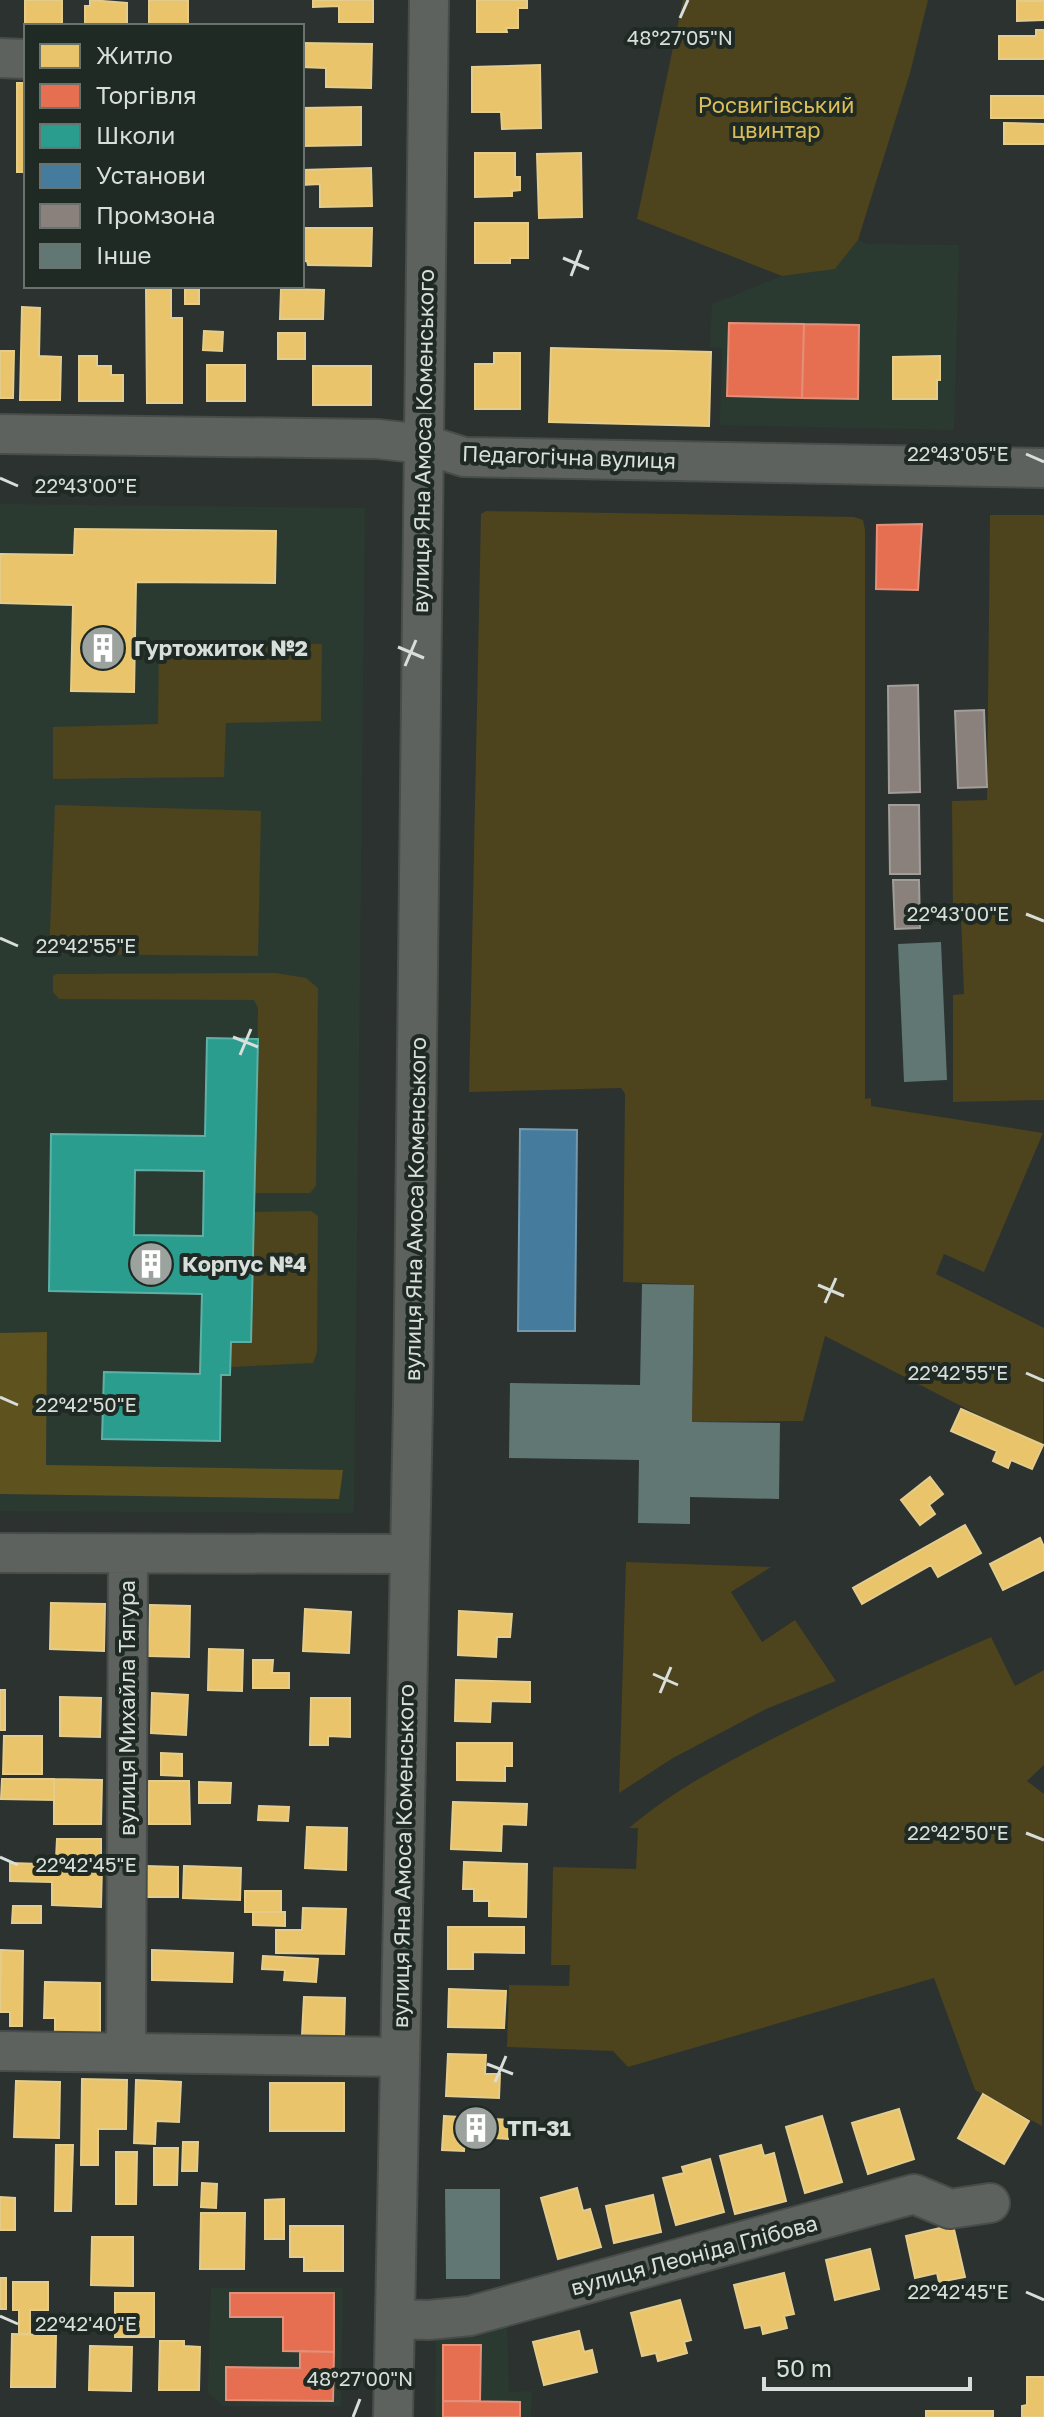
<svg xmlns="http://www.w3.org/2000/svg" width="1044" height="2417" viewBox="0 0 1044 2417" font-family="'Golos Text',sans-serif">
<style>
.built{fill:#2b3a31}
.green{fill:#4d431c}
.forest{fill:#5e521f}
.homes{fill:#e9c46a;stroke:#e4cc8c;stroke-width:2}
.shops{fill:#e76f51;stroke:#e2907a;stroke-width:2}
.schools{fill:#2a9d8f;stroke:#5eb0a6;stroke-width:2;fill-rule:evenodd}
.public{fill:#457b9d;stroke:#7199af;stroke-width:2}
.industry{fill:#8a817c;stroke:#a19d98;stroke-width:2}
.building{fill:#607774}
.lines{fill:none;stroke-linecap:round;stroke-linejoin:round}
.minor-casing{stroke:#484d4a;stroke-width:42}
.minor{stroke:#5d625f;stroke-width:38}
.ticks{fill:none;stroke:#d8deda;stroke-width:3}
.labels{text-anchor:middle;stroke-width:8;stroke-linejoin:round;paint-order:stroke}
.park-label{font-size:22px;fill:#dbbf56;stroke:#202a24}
.street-label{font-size:22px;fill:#d8deda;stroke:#202a24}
.poi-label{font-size:22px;font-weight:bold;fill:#d8deda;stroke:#202a24;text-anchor:start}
.ticks-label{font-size:20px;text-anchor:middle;fill:#d8deda;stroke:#202a24;stroke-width:8;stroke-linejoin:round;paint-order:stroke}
</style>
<rect width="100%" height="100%" fill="#2c322f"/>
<path class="built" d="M858 240 868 244 959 245 954 430 720 425 722 348 710 347 712 304 782 276 835 269Z
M0 504 365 508 354 1513 0 1511Z
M211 2288H343L341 2406H224L208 2393Z
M507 2322 509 2392 532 2391 531 2417H435L436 2327Z"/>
<path class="green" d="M683 0H928L910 73 858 240 835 269 782 276 637 219Z
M486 511 854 517 863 520 865 530V1099L871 1098V1106L1043 1133 984 1272 944 1254 936 1274 1044 1328 1043 1445 998 1425 825 1336 803 1421 692 1422 694 1285 623 1282 625 1094 621 1088 469 1092 481 514Z
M990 515H1044V1100L953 1102V995L964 994 961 918H953L952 801 987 800Z
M159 644H322L321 721 226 723 224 777 53 779V727L158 724Z
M55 805 261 811 258 956 49 954Z
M276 973 306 978 318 988 316 1186 310 1193H255L258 1008 254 1000 59 999 53 992V976L56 974Z
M311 1211 318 1216 317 1352 313 1363 230 1367 231 1342H251L254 1212Z
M626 1562 771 1567 731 1592 762 1642 795 1620 836 1681 766 1709 673 1758 619 1793Z
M991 1637 1015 1686 1044 1670V1765L1027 1781 1044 1794 1042 2126 975 2090 934 1978 628 2067 613 2051 507 2047 509 1985 569 1986 570 1965H551L553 1867 636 1869 638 1828H629C675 1789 727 1762 780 1735 849 1700 920 1668 991 1637Z"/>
<path class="forest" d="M47 1332 46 1465 343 1470 339 1499 0 1494V1333Z"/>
<path class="homes" d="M25 0H62V26H26L25 37Z
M90 0 127 3V26H85V6H90Z
M149 0H188V26H149Z
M313 0H373V22H339V6L313 7Z
M477 0H527V8H518V28H506L507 32H477Z
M1017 1H1044V20L1017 21Z
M1036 30H1044V59H999V36H1036Z
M302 43 372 44 371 88 326 87V68L302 67Z
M540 65 541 128 502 129 501 112H472V67Z
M17 83H26V172H17Z
M991 96H1044V118H991Z
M361 107V145L302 146V108Z
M1004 123 1044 124V144H1004Z
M475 153H515V177H520V190L512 191V196L475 197Z
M581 153 582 217 539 218 537 154Z
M371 168 372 206 320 207V184L302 185V170Z
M475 223H528V258H510V263H475Z
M302 228H372L371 266 308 265 307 261H302Z
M146 286H171V318H182V403H147Z
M185 286H199V304H185Z
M281 289 324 290 323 319H280Z
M22 307 40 308 39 356 61 357 60 400H20Z
M204 331 223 332 222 351 203 350Z
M278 333H305V359H278Z
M551 348 711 352 709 426 549 422Z
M0 351H14L13 398H0Z
M494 353H520V409H475V364H494Z
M79 356H97V366H111V375H123V401H79Z
M940 356V380H937V399H893V357Z
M207 365H245V401H207Z
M313 366H371V405H313Z
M75 529 276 531 275 583 136 582 134 692 71 691 73 605 0 603V554L74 555Z
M961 1409 1043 1445 1032 1469 1011 1460 1008 1468 993 1461 997 1451 951 1431Z
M930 1477 943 1494 929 1505 935 1514 920 1525 901 1500Z
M965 1525 981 1553 938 1577 931 1565 862 1604 853 1588Z
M1040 1538 1044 1547V1570L1003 1590 990 1564Z
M51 1603 105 1604 104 1651 50 1649Z
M150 1605 190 1606 189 1657 148 1656Z
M305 1609 351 1612 349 1653 303 1651Z
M459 1611 512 1614 510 1637H497L496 1657 458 1655Z
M209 1649 243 1650 242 1691 208 1690Z
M253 1660H273L272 1673H289V1688H253Z
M456 1680 530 1682V1702L491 1701 490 1722 455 1721Z
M0 1690H5V1730H0Z
M152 1693 188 1695 186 1735 151 1733Z
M60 1697 101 1698 100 1737 60 1736Z
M311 1698H350V1737L328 1736V1745H310Z
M4 1736H42V1774H3Z
M457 1743H512V1766H505V1781L457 1780Z
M161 1753 182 1754V1776L161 1775Z
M2 1779H54V1800L1 1799Z
M54 1779 102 1780 101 1824H54Z
M149 1781H189L190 1824H149Z
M199 1782 231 1783 230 1803H199Z
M453 1802 527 1804 526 1825 502 1824 501 1851 451 1849Z
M259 1806 289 1807 288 1821 258 1820Z
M307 1827 347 1828 346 1870 305 1868Z
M57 1839H101V1859H56Z
M464 1862 527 1864 526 1917 489 1916V1901H474V1889H463Z
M10 1863 102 1866 101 1907 52 1905V1882L10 1881Z
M146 1866 178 1867V1897H146Z
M184 1866 241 1868 240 1900 183 1898Z
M245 1891H281V1912H245Z
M13 1906H41V1923H12Z
M303 1908 346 1909 344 1954 276 1953V1930H302Z
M253 1912H285V1926L253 1925Z
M448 1927H524V1953L473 1952V1969H448Z
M1 1950 23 1951 22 2026H10V2012H0Z
M152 1950 233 1953 232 1982 152 1980Z
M263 1956 318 1959 316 1982 284 1980 285 1970 262 1969Z
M45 1982 100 1983V2032H55V2018H44Z
M449 1989 506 1991 504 2028 448 2027Z
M304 1997 345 1998 344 2037 302 2035Z
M448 2054 486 2055 485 2074H500L499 2098 446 2096Z
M82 2079 127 2080 126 2129H98V2165H81Z
M136 2080 181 2082 179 2122 156 2121 155 2144 134 2143Z
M16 2081 60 2082 59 2138 14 2137Z
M270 2083H344V2131H270Z
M983 2094 1029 2121 1004 2164 958 2138Z
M899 2109 914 2159 868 2174 852 2123Z
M444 2116 510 2120 508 2139 465 2136 464 2151 442 2150Z
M822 2116 842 2182 805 2193 786 2127Z
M183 2142H198L197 2171H182Z
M56 2145H73L71 2211H55Z
M761 2145 764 2156 774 2153 786 2201 735 2214 720 2156Z
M154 2148H178L177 2185H154Z
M116 2152H137L136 2204H116Z
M710 2159 724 2212 676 2225 663 2178 684 2173 682 2167Z
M202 2183 217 2184 216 2208 201 2207Z
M577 2188 583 2211 590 2209 601 2247 558 2259 541 2198Z
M653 2195 661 2232 614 2243 606 2206Z
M0 2197 15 2198V2230H0Z
M284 2199V2239H265V2200Z
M201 2213H245L244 2269H200Z
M953 2225 965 2277 939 2282 937 2273 915 2278 906 2236Z
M290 2226H343V2271H304V2257H290Z
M92 2237H133V2286L91 2285Z
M870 2249 879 2289 835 2300 826 2260Z
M784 2273 794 2314 784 2316 787 2328 763 2334 761 2325 745 2328 734 2285Z
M0 2278H6V2309H0Z
M13 2282H48V2310H30V2334H19V2310H13Z
M115 2293H154V2337H115Z
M680 2300 691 2340 684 2342 687 2353 658 2361 656 2353 642 2356 631 2313Z
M579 2331 584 2352 592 2350 597 2372 544 2385 533 2342Z
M12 2334 56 2335 55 2387H11Z
M160 2341H184V2346L200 2347 199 2390H159Z
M90 2346 132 2347 131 2391 89 2390Z
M1027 2377H1044V2417H1022V2406L1027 2405Z
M926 2411H993V2417H926Z"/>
<path class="shops" d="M729 323 804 324 802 398 727 396Z
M804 324 859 325 858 399 802 398Z
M922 524 918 590 876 589 877 525Z
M230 2293H334V2352L283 2351V2317H230Z
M443 2345H481L480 2401H443Z
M300 2351 334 2352 333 2401 226 2400V2367L300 2368Z
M443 2401 520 2402V2417H443Z"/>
<path class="schools" d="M207 1038 258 1039 251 1342H231L230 1375H221L220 1441 102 1439 104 1372 200 1374 202 1294 49 1291 51 1134 205 1136ZM135 1170 204 1171 203 1236 134 1235Z"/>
<path class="public" d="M520 1129 577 1130 575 1331H518Z"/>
<path class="industry" d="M918 685 920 792 889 793 888 686Z
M984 710 987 787 958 788 955 711Z
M889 805H919L920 874H890Z
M893 880H919L920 928 895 929Z"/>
<path class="building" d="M941 942 947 1080 904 1082 898 944Z
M642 1284 694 1285 692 1422 780 1423 779 1499 690 1497V1524L638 1523 639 1460 509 1458 510 1383 640 1385Z
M445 2189H500V2279H446Z"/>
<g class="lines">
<g class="minor-casing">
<path id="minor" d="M0 58 26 59
M0 434 378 439 423 444 464 457 1044 468
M0 1553 409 1554
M0 2051 399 2057
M126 2053 128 1555
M395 2319 429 2320 470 2316 914 2194 950 2209 990 2203
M393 2417 413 1404 429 0"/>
</g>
<use href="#minor" class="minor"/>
</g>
<path class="ticks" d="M680 18 688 0M563 258 589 269M571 276 581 250M1026 454 1044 462M0 478 18 486M398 647 424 658M405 666 416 640M1026 914 1044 921M0 938 18 946M233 1037 258 1047M240 1055 251 1029M818 1285 844 1296M825 1303 836 1278M1026 1373 1044 1381M0 1397 18 1405M653 1674 678 1685M660 1693 671 1667M1026 1833 1044 1840M0 1857 18 1865M487 2064 513 2074M495 2082 506 2056M1026 2292 1044 2300M0 2316 18 2324M353 2417 360 2399"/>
<defs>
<g id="building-disc" transform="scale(2.3)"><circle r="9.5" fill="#9ca29e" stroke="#202a24"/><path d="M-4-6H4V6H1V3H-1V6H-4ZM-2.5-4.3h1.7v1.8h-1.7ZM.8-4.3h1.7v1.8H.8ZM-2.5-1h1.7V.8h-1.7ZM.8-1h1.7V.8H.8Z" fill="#fff"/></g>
</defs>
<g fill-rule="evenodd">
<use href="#building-disc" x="103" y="648"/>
<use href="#building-disc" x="151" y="1264"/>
<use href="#building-disc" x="476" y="2128"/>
</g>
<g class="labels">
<g class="park-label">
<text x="776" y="113">Росвигівський<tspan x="776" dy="25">цвинтар</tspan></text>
</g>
<g class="street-label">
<text transform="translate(423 441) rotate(-89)" y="8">вулиця Яна Амоса Коменського</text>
<text transform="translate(569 457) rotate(2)" y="8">Педагогічна вулиця</text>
<text transform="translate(415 1209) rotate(-89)" y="8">вулиця Яна Амоса Коменського</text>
<text transform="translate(127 1708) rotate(-90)" y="8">вулиця Михайла Тягура</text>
<text transform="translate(403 1856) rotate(-89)" y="8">вулиця Яна Амоса Коменського</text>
<text transform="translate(694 2255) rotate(-15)" y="8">вулиця Леоніда Глібова</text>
</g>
<g class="poi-label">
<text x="134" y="656">Гуртожиток №2</text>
<text x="182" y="1272">Корпус №4</text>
<text x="507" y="2136">ТП-31</text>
</g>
</g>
<g class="ticks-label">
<text x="680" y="45">48°27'05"N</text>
<text x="958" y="461">22°43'05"E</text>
<text x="86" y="493">22°43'00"E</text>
<text x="958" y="921">22°43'00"E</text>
<text x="86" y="953">22°42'55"E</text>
<text x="958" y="1380">22°42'55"E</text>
<text x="86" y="1412">22°42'50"E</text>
<text x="958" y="1840">22°42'50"E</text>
<text x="86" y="1872">22°42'45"E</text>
<text x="958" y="2299">22°42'45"E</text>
<text x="86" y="2331">22°42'40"E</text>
<text x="360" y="2386">48°27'00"N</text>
</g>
<rect x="24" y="24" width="280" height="264" fill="#202a24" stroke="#6a726d" stroke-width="2"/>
<rect x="40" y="44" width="40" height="24" fill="#e9c46a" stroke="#6a726d" stroke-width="2"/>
<text x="96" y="64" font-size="24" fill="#d8deda">Житло</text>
<rect x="40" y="84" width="40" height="24" fill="#e76f51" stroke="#6a726d" stroke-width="2"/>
<text x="96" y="104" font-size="24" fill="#d8deda">Торгівля</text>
<rect x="40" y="124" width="40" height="24" fill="#2a9d8f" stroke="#6a726d" stroke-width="2"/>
<text x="96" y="144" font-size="24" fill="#d8deda">Школи</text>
<rect x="40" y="164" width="40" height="24" fill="#457b9d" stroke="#6a726d" stroke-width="2"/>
<text x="96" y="184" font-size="24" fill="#d8deda">Установи</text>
<rect x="40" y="204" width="40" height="24" fill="#8a817c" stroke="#6a726d" stroke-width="2"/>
<text x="96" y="224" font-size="24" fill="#d8deda">Промзона</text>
<rect x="40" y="244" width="40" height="24" fill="#607774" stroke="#6a726d" stroke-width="2"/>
<text x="96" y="264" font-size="24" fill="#d8deda">Інше</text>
<path d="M764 2377v12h206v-12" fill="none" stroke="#d8deda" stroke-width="4"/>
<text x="776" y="2377" font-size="24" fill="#d8deda" stroke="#202a24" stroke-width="6" paint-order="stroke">50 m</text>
</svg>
